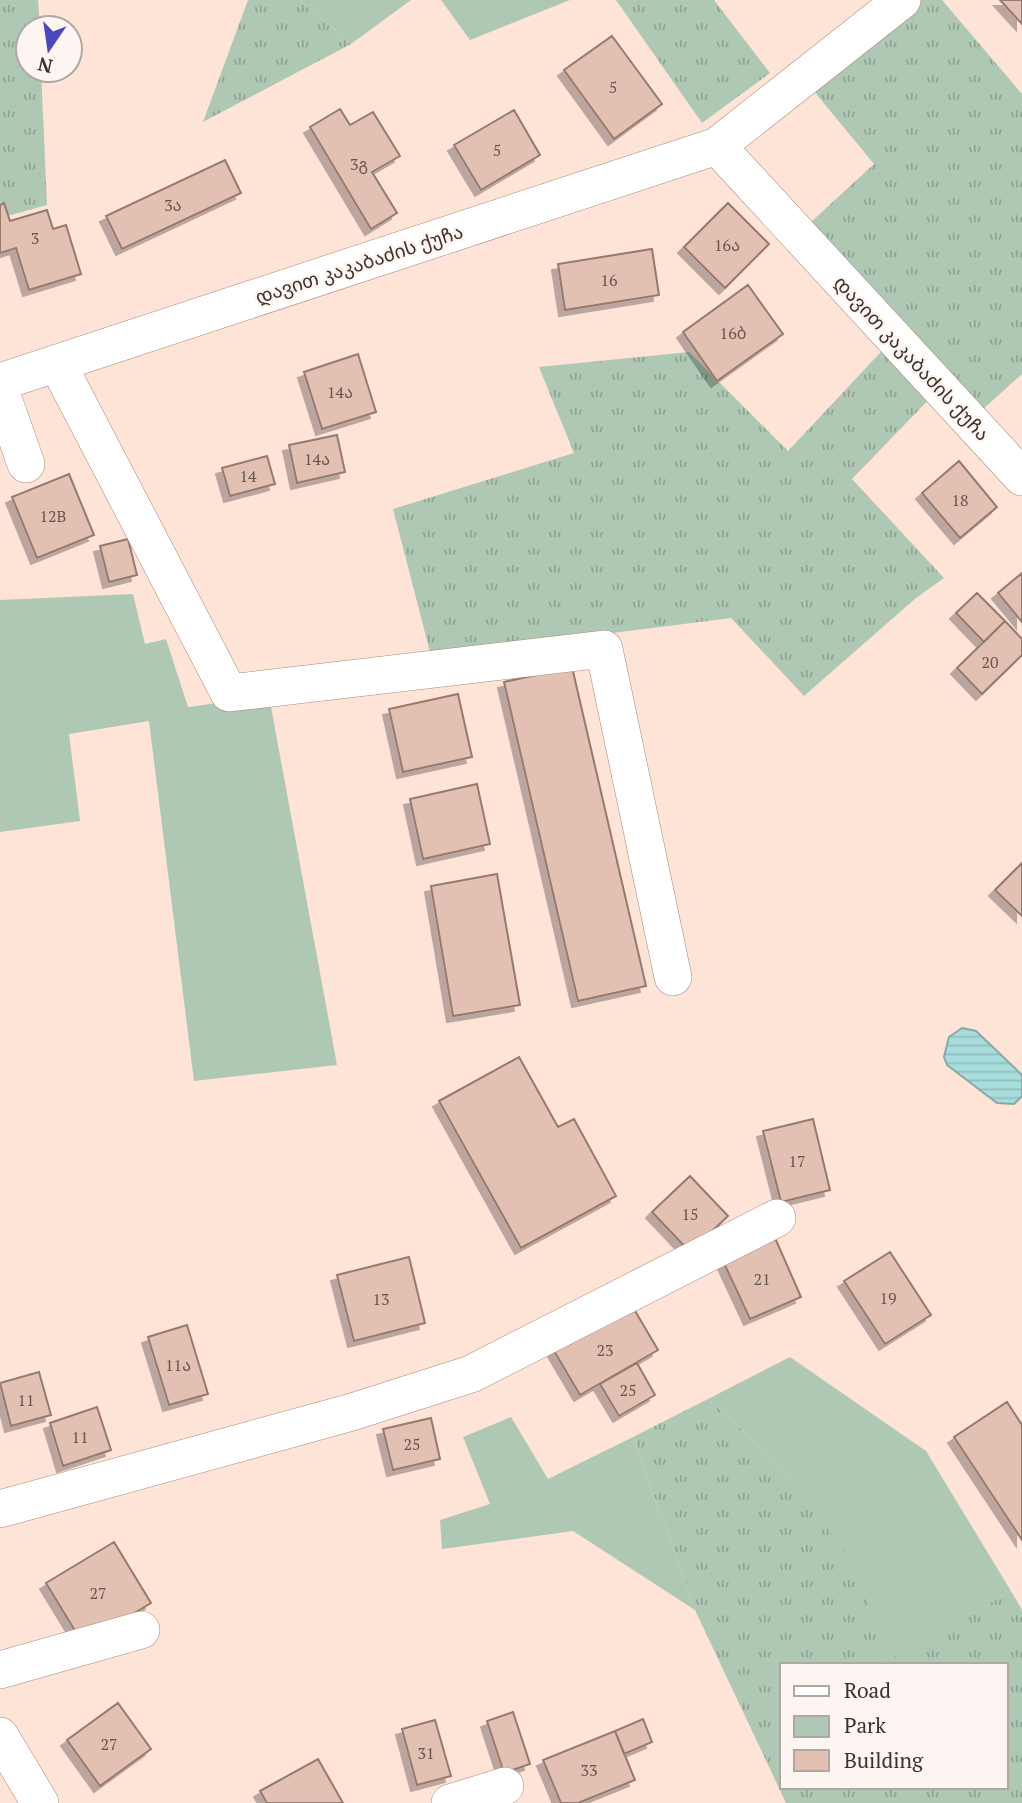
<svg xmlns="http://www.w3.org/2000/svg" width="1022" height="1803" viewBox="0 0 1022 1803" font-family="'PT Serif','Noto Sans Georgian',serif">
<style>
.grass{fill:url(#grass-tufts);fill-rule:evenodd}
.green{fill:#afc8b4}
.water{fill:url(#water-rules);stroke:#88a9a8;stroke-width:2}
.building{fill:#e2c1b3;stroke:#977a6d;stroke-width:2;filter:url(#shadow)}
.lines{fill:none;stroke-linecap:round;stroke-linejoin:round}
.minor-casing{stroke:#a7897c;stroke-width:38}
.minor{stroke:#fff;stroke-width:37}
.labels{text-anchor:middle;stroke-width:5;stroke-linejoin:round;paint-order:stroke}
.number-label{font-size:16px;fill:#67554e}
.street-label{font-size:19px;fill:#3e312c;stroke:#fcf5f2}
</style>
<defs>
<pattern id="grass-tufts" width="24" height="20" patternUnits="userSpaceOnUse" patternTransform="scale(1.75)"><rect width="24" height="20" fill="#afc8b4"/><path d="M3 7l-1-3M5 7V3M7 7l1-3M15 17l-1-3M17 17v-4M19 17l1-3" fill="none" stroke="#90a393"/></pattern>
<pattern id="water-rules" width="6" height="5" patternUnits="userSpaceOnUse" patternTransform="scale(1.75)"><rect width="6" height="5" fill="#a8dddd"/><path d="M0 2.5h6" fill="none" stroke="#92bebe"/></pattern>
<filter id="shadow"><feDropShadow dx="-6" dy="6" stdDeviation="0" flood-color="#0004"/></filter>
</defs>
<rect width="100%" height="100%" fill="#fee3d7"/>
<path class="grass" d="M0 0H38L40 28H28V70H41L47 205 0 218Z
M248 0H300L351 44 203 122Z
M616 0H714L770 73 702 123Z
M902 0H942L1022 94V374L970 421 940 388 852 479 944 578 916 598 804 696 731 618 431 656 393 509 574 453 539 367 689 352 788 451 894 338 798 234 874 164 803 78Z
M708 1399 780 1465 856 1565 887 1660 1011 1591 1022 1610V1803H786L695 1610 633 1437ZM782 1665H1006V1787H782Z"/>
<path class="green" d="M300 0H411L351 44Z
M441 0H570L470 40Z
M133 594 145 644 166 639 188 707 269 696 337 1065 194 1081 149 721 69 734 80 821 0 832V600Z
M790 1357 926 1451 1011 1591 886 1661 855 1565 780 1465 708 1399Z
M511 1417 548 1479 633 1437 695 1610 573 1531 442 1549 440 1520 490 1504 463 1437Z"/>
<path class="water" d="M962 1028 976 1031 1022 1075V1096L1014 1104 997 1103 947 1065 944 1057 949 1037Z"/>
<path class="building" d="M1000 0H1022V24Z
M612 36 662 104 614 139 564 70Z
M340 109 350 125 373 112 400 156 372 172 397 213 371 229 310 127Z
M514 110 540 155 481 190 454 145Z
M225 160 241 193 122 249 106 216Z
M4 203 10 221 47 210 53 229 66 225 81 274 29 290 16 248 0 253V205Z
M728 203 769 244 725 288 684 247Z
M652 249 659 295 565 310 558 264Z
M748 285 783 334 717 381 683 332Z
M358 354 376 412 322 429 304 372Z
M337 435 345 472 297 483 289 445Z
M267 456 275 484 230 496 222 468Z
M959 461 997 507 960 538 922 493Z
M69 474 94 535 37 558 12 497Z
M128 539 137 575 109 582 100 546Z
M1022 573V622L998 593Z
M977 593 1005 621 984 642 956 613Z
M1005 621 1022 639V655L982 694 957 668Z
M572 667 646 986 578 1001 504 682Z
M458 694 472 757 403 772 389 709Z
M477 784 490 844 423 859 410 799Z
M1022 863V916L995 890Z
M497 874 520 1005 453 1016 431 886Z
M519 1057 558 1127 574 1119 616 1196 521 1248 439 1101Z
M813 1119 830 1190 781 1202 763 1131Z
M690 1176 728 1216 690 1252 652 1212Z
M775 1238 801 1297 750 1319 723 1261Z
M890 1252 931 1315 885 1344 844 1281Z
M409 1257 425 1323 354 1341 337 1275Z
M631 1304 658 1350 580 1395 553 1349Z
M187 1325 208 1394 169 1405 148 1337Z
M637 1363 655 1395 619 1416 600 1384Z
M39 1372 51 1415 11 1426 0 1383Z
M1007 1402 1022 1425V1540L954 1437Z
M97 1407 111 1450 63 1466 50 1423Z
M431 1418 440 1459 393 1470 383 1429Z
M114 1542 151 1603 83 1644 46 1583Z
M118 1703 151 1749 100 1786 67 1740Z
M513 1712 530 1764 504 1773 487 1721Z
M643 1719 652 1742 624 1754 615 1731Z
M435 1720 451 1776 417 1785 402 1729Z
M615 1731 635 1780 578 1803H561L543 1760Z
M318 1759 343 1803H267L260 1791Z"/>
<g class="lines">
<g class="minor-casing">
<path id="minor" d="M717 146 1022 477
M57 363 229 693 604 649 673 977
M0 382 717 146 902 0
M0 390 26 464
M0 1509 352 1412 471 1374 777 1218
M0 1670 141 1630
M0 1736 40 1803
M450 1803 505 1786"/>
</g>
<use href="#minor" class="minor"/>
</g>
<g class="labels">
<g class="number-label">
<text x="613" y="93">5</text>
<text x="497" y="156">5</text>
<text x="359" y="170">3გ</text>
<text x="173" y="211">3ა</text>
<text x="35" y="244">3</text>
<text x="727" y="251">16ა</text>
<text x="609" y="286">16</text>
<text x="733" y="339">16ბ</text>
<text x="340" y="398">14ა</text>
<text x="317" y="465">14ა</text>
<text x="248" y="482">14</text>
<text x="960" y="506">18</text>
<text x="53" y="522">12B</text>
<text x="990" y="668">20</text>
<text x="797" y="1167">17</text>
<text x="690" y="1220">15</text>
<text x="762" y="1285">21</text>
<text x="888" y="1304">19</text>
<text x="381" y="1305">13</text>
<text x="605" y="1356">23</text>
<text x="178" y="1371">11ა</text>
<text x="628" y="1396">25</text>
<text x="26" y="1406">11</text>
<text x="80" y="1443">11</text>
<text x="412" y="1450">25</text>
<text x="98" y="1599">27</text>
<text x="109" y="1750">27</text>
<text x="426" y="1759">31</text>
<text x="589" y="1776">33</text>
</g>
<g class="street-label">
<text transform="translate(359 264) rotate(-18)" y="7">დავით კაკაბაძის ქუჩა</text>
<text transform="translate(912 358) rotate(47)" y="7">დავით კაკაბაძის ქუჩა</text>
</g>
</g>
<rect x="780" y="1663" width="228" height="126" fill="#fcf5f2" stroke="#b0a7a3" stroke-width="2"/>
<rect x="794" y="1686" width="35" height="10" fill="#ffffff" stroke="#b0a7a3" stroke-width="2"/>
<text x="844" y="1698" font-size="21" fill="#3e312c">Road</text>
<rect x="794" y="1716" width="35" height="21" fill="#afc8b4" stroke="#b0a7a3" stroke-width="2"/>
<text x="844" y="1733" font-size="21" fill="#3e312c">Park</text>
<rect x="794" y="1750" width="35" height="21" fill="#e2c1b3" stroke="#b0a7a3" stroke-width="2"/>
<text x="844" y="1768" font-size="21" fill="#3e312c">Building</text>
<g transform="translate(49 49) rotate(193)"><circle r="33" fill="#fcf5f2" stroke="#b0a7a3" stroke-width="2"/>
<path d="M0-5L12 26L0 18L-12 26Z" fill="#4b48bf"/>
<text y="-10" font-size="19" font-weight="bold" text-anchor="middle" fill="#3e312c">N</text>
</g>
</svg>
